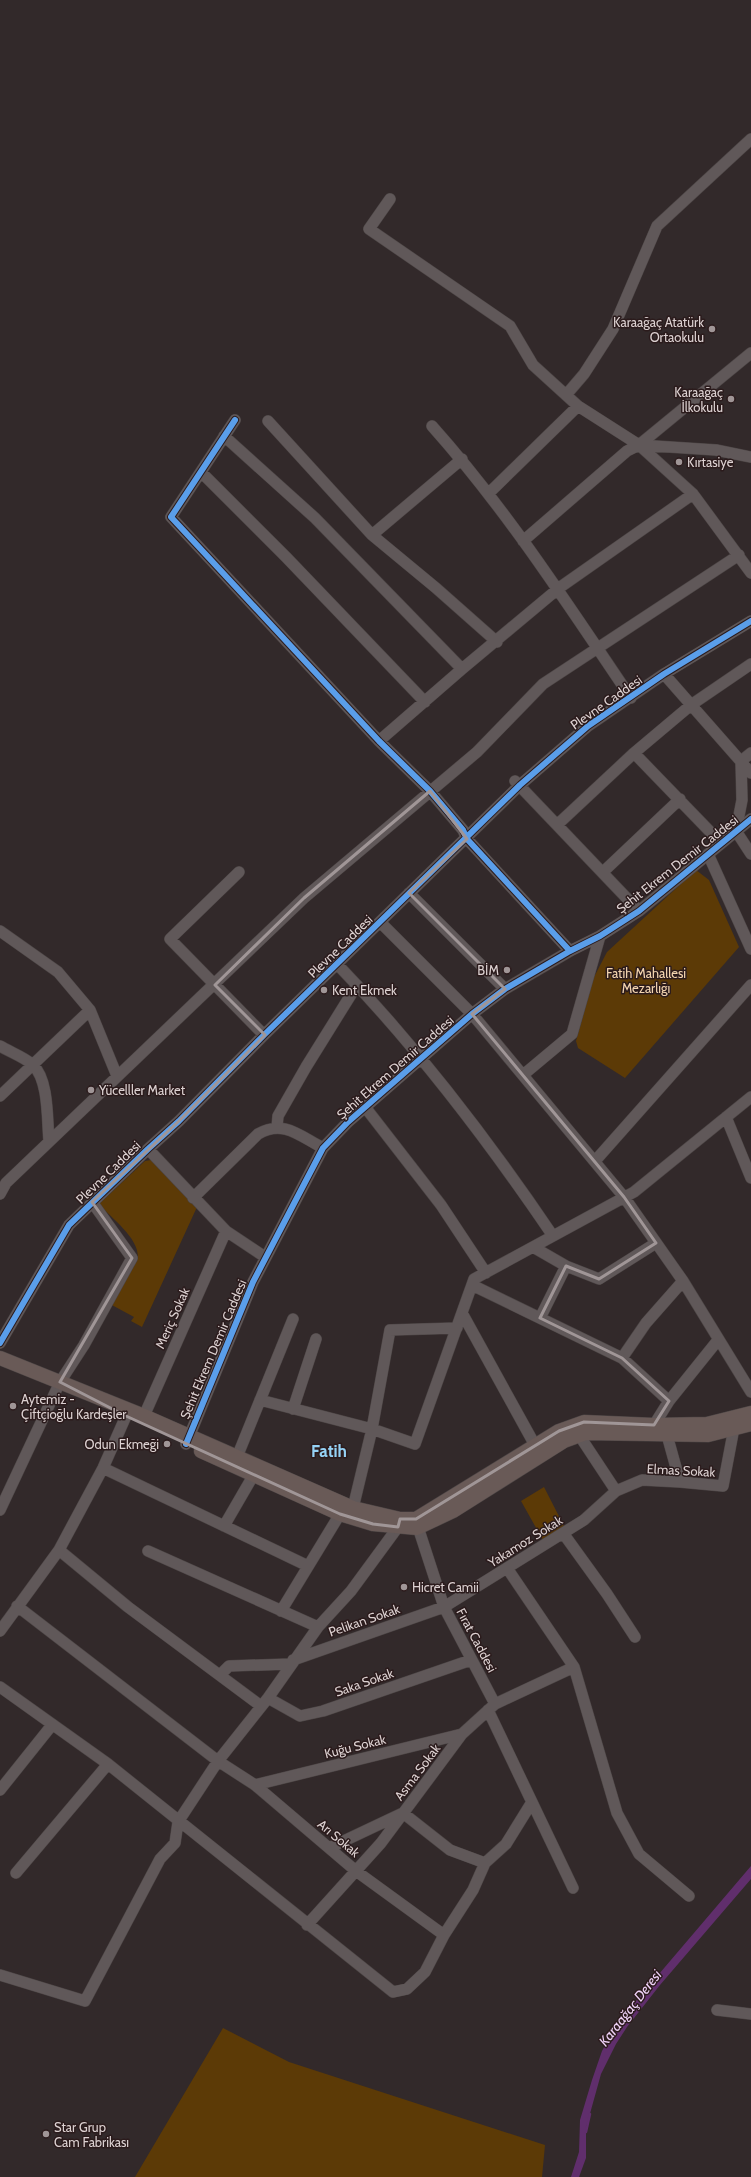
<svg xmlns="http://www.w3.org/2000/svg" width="751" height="2177" viewBox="0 0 751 2177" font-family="Cabin,sans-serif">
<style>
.green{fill:#5c3a06}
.water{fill:#602e6c}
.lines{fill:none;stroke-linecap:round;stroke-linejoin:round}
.stream{stroke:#602e6c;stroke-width:2.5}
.minor-casing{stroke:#4c4545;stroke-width:12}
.major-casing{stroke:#4c4545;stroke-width:15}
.minor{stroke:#605859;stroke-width:11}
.major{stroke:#695a57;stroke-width:14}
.cycleway-casing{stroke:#2b1b1c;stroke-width:8}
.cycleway{stroke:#5a9eea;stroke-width:6}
.marked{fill:none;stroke:#a09697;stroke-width:3;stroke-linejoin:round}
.poi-dot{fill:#a09697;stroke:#2b1b1c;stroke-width:1.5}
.labels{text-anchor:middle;stroke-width:3;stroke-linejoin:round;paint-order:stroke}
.poi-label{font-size:13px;fill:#dcd1d1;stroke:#2b1b1c;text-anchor:start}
.street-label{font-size:13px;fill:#dcd1d1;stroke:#2b1b1c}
.park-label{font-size:13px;fill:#f4d5b0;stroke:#2b1b1c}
.water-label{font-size:14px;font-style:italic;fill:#efd2f8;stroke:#2b1b1c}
.district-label{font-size:17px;font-weight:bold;fill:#95d2f5;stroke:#2b1b1c}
</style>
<rect width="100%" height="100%" fill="#32292a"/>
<path class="green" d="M696 870 709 880 739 947 625 1078 578 1048 576 1041 593 979 607 952Z
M151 1160 197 1207 142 1327 131 1321 134 1317 110 1304 138 1257C138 1237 112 1219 99 1204L145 1161Z
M544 1487 565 1528 544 1542 521 1501Z
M223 2028 289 2062 545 2145 542 2177H135Z"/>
<path class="water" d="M751 1866V1879L660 1985 627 2027 616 2044 601 2074 586 2128V2158L579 2177H571L579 2152 580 2120 592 2080 602 2051 619 2021Z"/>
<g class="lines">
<path class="stream" d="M586 2132 590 2114"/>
<g class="minor-casing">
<path id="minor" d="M390 199 369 229 510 326 533 365 578 406 639 445 693 494 751 573
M566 395 584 374 613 329 657 226 751 139
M235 420 171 517 379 741 430 791 463 830 467 839 570 951
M268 421 372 535 436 588 497 642
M432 426C507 510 568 605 631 698
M224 436 315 518 462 669
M639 445 751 353
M201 472 286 557 425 702
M489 493 578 406
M372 535 462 459
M523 541 627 451 639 445 716 450 751 457
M664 674 751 773
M379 741 462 669 559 588 693 494
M634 753 721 843
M751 753 741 761 742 800 736 831 751 854
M515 781 639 911
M558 824 634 753 691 705 751 664
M708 854 751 949
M239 872 170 939 264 1035
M603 872 680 799
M409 893 505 989
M380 922 472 1014 624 1197 683 1281 751 1392
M0 931 58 972 90 1010 117 1076
M337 964C418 1048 488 1140 553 1236
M0 1046C10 1052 24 1057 33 1065 49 1080 47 1120 49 1141
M523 1075 572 1034 600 936
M0 1096 90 1010
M365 1107 441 1205 486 1273
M726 1117 751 1178
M277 1127 278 1116 306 1067 357 985
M148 1149 226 1231 265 1257
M595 1161 751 985
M0 1194 6 1183 304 898 477 752 543 684 739 555
M193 1198 258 1134C283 1119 300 1136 323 1148
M533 1247 566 1266 599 1279 656 1243
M472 1285 622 1358 669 1401
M462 1313 536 1447
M540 1318 566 1266
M0 1343 69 1225 148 1149 179 1121 264 1035 520 785 588 726 664 674 751 621
M622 1358 646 1323 683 1281
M260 1400 372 1429 415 1444 474 1279 634 1192 751 1097
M293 1409 316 1339
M144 1416 226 1231
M654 1425 669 1401 718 1340
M579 1435 616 1491
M667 1435 680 1482
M186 1444 253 1282 323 1148 348 1122 472 1014 505 989 570 951 600 936 639 911 751 819
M237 1457 293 1319
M103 1468 308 1566
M353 1508 372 1429 390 1330 457 1328
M0 1510 60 1382 84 1345 132 1258 92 1202
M416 1521 444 1607 495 1704
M224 1526 253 1476
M563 1533 607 1594 635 1637
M59 1550 128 1607 261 1706
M148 1551 318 1627
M507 1568 574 1667 617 1813 639 1854 689 1896
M17 1606 218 1761 255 1785 356 1871 444 1935
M281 1611 340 1514
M0 1631 59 1550 103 1468 126 1416
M293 1660 444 1607 584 1520 616 1491 642 1480 680 1482 723 1486 734 1428
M221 1674 229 1666 290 1664
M0 1687 108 1764 393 1992 407 1989 425 1972 444 1935 473 1890 485 1863
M268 1698 300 1716 323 1711 471 1660
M488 1710 573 1888
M255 1785 462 1734
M0 1790 52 1725
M329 1848 403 1813 450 1850 485 1863 506 1844 532 1802
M16 1873 108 1764
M307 1925 381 1843 462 1734 495 1704 574 1667
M0 1975 85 2001 160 1859 175 1843 178 1822 218 1761 268 1698 318 1627 351 1591 398 1527 400 1520
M717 2010 751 2014"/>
</g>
<g class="major-casing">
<path id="major" d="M0 1358 144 1416 353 1508 400 1519H416L559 1431 584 1422 654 1425 707 1424 751 1413
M201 1451 340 1514 373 1524 417 1528 453 1511 564 1441 586 1433 708 1435 751 1424"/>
</g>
<use href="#minor" class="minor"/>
<use href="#major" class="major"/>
<g class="cycleway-casing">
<path id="cycleway" d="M235 420 171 517 379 741 430 791 463 830 467 839 570 951
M0 1343 69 1225 148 1149 179 1121 264 1035 520 785 588 726 664 674 751 621
M186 1444 253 1282 323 1148 348 1122 472 1014 505 989 570 951 600 936 639 911 751 819"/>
</g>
<use href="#cycleway" class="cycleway"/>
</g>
<path class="marked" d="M430 791 467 839 409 893 505 989 472 1014 624 1197 656 1243 599 1279 566 1266 540 1318 622 1358 669 1401 654 1425 584 1422 559 1431 416 1519H400L398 1527 373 1524 340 1514 126 1416 60 1382 132 1258 92 1202 179 1121 265 1035 215 985 304 898Z"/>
<g class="poi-dot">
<circle cx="712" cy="329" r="4"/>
<circle cx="731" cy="399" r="4"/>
<circle cx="679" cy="462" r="4"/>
<circle cx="507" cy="970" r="4"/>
<circle cx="324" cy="990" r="4"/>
<circle cx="91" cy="1090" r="4"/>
<circle cx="13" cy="1406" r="4"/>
<circle cx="167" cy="1444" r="4"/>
<circle cx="404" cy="1587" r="4"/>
<circle cx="46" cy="2134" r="4"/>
</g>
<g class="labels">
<g class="poi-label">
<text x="704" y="327" text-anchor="end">Karaağaç Atatürk<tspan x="704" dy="15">Ortaokulu</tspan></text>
<text x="723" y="397" text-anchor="end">Karaağaç<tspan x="723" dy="15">İlkokulu</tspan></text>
<text x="687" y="467">Kırtasiye</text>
<text x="499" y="975" text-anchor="end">BİM</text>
<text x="332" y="995">Kent Ekmek</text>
<text x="99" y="1095">Yücelller Market</text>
<text x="21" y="1404">Aytemiz -<tspan x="21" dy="15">Çiftçioğlu Kardeşler</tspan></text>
<text x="159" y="1449" text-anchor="end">Odun Ekmeği</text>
<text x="412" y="1592">Hicret Camii</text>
<text x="54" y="2132">Star Grup<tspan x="54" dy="15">Cam Fabrikası</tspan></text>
</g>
<g class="street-label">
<text transform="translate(606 702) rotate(-35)" y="5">Plevne Caddesi</text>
<text transform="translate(677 864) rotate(-38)" y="5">Şehit Ekrem Demir Caddesi</text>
<text transform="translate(340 946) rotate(-44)" y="5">Plevne Caddesi</text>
<text transform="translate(395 1067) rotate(-41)" y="5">Şehit Ekrem Demir Caddesi</text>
<text transform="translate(108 1172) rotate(-44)" y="5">Plevne Caddesi</text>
<text transform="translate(172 1318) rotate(-66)" y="5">Meriç Sokak</text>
<text transform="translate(213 1349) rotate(-67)" y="5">Şehit Ekrem Demir Caddesi</text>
<text transform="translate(681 1470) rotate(3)" y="5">Elmas Sokak</text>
<text transform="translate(525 1541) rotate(-32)" y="5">Yakamoz Sokak</text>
<text transform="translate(364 1620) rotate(-19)" y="5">Pelikan Sokak</text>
<text transform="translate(477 1640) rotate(62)" y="5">Fırat Caddesi</text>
<text transform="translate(364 1682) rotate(-19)" y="5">Saka Sokak</text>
<text transform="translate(355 1746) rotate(-14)" y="5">Kuğu Sokak</text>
<text transform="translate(417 1772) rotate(-53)" y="5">Asma Sokak</text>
<text transform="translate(339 1838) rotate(40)" y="5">Arı Sokak</text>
</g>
<g class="park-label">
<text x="646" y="978">Fatih Mahallesi<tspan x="646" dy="15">Mezarlığı</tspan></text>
</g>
<g class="water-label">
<text transform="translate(630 2008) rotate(-52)" y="5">Karaağaç Deresi</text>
</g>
<g class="district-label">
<text x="329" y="1457">Fatih</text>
</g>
</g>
</svg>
